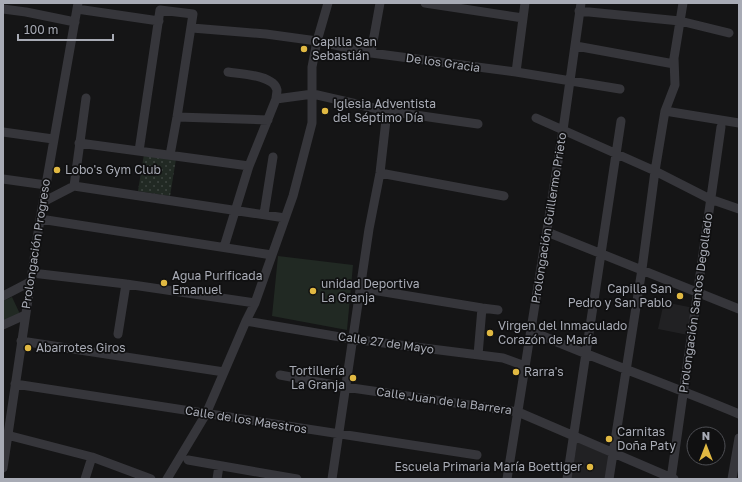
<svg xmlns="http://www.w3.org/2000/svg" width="742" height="482" viewBox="0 0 742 482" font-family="'Golos Text',sans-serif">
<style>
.built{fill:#212123}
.grass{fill:url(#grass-dots)}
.garden{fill:#212923}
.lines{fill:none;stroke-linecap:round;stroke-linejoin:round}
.minor{stroke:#36363b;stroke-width:9}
.poi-dot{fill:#e1b942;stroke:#101011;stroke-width:1.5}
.labels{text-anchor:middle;stroke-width:3.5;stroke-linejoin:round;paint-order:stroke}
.poi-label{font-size:12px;fill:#a8abb5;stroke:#101011;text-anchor:start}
.street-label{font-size:12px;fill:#a8abb5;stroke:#101011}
</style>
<defs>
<pattern id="grass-dots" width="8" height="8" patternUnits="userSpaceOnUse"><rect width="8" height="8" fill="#212923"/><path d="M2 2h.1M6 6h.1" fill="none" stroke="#3e4541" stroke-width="1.8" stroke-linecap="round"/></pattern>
</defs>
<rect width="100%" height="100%" fill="#151516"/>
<path class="built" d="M664 302 694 308 688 335 658 329Z
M577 442 610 456 606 479H571Z"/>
<path class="grass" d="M144 154 176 159 170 196 138 191Z"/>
<path class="garden" d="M278 256 353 265 347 330 272 316Z
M12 297 20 314 3 322V301Z"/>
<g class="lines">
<path class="minor" d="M425 3 523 18
M3 9 26 12 75 22
M77 9 159 21
M579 11 680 21 729 33
M192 28 266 34 317 41 371 53 516 72 620 89
M576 46 674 64
M371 53 380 3
M516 72 525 3
M276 99 313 94 387 111 478 124
M665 111 739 123
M177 117 268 120
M536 118 655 171 710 199 739 209
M3 132 53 139
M79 143 249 166
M139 151 160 10 193 14 177 117 170 155
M380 173 504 196
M3 179 46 185
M74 186 285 218
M74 186 86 98
M43 202 74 186
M264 214 273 157
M40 219 272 255
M547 232 739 309
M224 247 249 166 276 99C276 96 277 93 277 90 274 75 241 74 228 72
M32 273 126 284 255 303
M360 288 482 308 498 310
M3 296 30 282
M246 321 352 339 503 358 525 366
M3 325 25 315
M531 331C600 361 670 385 739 414
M118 334 126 284
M21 341 224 372
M478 355 482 308
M280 375 345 387 518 412 674 479
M15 384 477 455
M7 435 92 457 151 479
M188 460 297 479
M3 468 40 219 78 3
M85 479 92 457
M167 479 206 414 246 321 255 303 293 196 312 123V67L317 41 328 3
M217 479 219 466
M332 479 369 229 380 173 387 111
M507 479 563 130 581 3
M567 479 621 121
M609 479 642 269 655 171 665 111 675 85 674 58 683 3
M671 479 721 127
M732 479 739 438"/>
</g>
<g class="poi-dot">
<circle cx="304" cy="49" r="4"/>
<circle cx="325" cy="111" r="4"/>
<circle cx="57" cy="170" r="4"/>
<circle cx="164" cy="283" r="4"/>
<circle cx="313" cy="291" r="4"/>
<circle cx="680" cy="296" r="4"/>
<circle cx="490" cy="333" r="4"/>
<circle cx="28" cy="348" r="4"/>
<circle cx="516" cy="372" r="4"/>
<circle cx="353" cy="378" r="4"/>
<circle cx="609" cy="439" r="4"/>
<circle cx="590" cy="467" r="4"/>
</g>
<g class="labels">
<g class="poi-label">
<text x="312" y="46">Capilla San<tspan x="312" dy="14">Sebastián</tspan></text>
<text x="333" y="108">Iglesia Adventista<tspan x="333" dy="14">del Séptimo Día</tspan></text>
<text x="65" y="174">Lobo's Gym Club</text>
<text x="172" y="280">Agua Purificada<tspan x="172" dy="14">Emanuel</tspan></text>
<text x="321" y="288">unidad Deportiva<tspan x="321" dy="14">La Granja</tspan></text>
<text x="672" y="293" text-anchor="end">Capilla San<tspan x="672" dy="14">Pedro y San Pablo</tspan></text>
<text x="498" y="330">Virgen del Inmaculado<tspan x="498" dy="14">Corazón de María</tspan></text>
<text x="36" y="352">Abarrotes Giros</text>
<text x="345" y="375" text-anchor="end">Tortillería<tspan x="345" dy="14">La Granja</tspan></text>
<text x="524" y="376">Rarra's</text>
<text x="617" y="436">Carnitas<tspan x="617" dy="14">Doña Paty</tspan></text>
<text x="582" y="471" text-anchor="end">Escuela Primaria María Boettiger</text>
</g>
<g class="street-label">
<text transform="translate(443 63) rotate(8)" y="4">De los Gracia</text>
<text transform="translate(549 218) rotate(-81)" y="4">Prolongación Guillermo Prieto</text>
<text transform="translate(36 244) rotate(-81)" y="4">Prolongación Progreso</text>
<text transform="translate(696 303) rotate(-82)" y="4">Prolongación Santos Degollado</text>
<text transform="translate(386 343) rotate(8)" y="4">Calle 27 de Mayo</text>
<text transform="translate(444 401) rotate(8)" y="4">Calle Juan de la Barrera</text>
<text transform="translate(246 420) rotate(9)" y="4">Calle de los Maestros</text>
</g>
</g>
<rect width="742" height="482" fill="none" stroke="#a8abb5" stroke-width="8"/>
<g transform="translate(706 446)"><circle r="19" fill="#101011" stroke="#4d4e53"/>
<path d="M0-3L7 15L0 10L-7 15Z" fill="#e1b942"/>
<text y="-6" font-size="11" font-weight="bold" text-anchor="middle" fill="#a8abb5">N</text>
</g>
<path d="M18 34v6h95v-6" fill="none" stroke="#a8abb5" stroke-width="2"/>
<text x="24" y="34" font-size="12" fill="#a8abb5" stroke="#101011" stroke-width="3" paint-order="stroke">100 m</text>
</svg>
